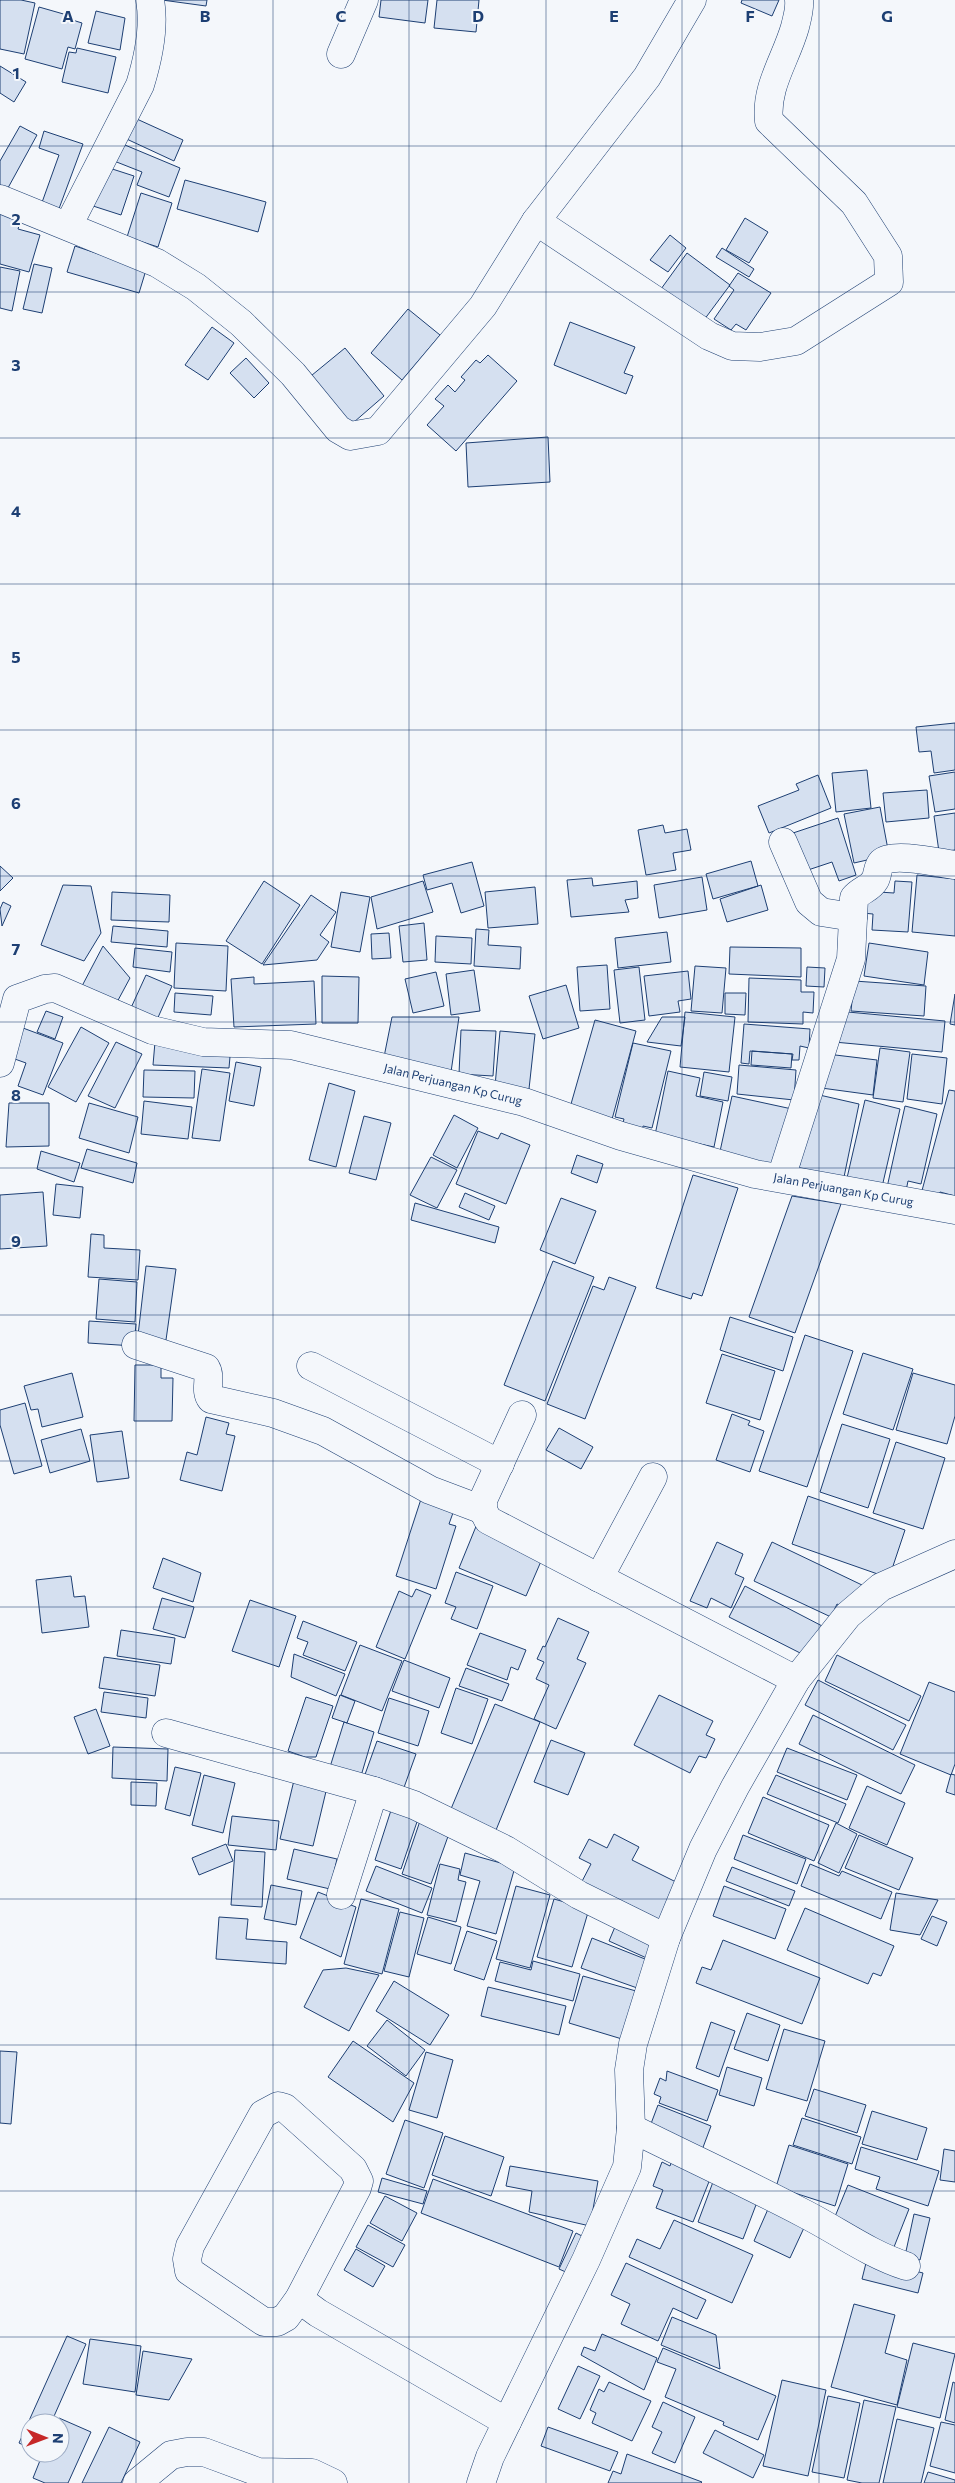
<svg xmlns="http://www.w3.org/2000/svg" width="955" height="2483" viewBox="0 0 955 2483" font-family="Commissioner,sans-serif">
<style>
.building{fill:#d5e0f0;stroke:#1d3f73}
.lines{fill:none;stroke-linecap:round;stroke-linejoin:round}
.minor-casing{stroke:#1d3f73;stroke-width:29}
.minor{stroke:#f4f7fb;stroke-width:28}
.grid{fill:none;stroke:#1d3f73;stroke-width:1;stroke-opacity:0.55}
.labels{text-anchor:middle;stroke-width:4;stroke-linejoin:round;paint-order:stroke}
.street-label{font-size:12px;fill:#1d3f73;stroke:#f4f7fb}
.grid-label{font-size:16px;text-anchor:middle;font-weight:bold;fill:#1d3f73;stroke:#f4f7fb;stroke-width:4;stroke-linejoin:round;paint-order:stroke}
</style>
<rect width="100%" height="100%" fill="#f4f7fb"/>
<path class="building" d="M0 0H21L35 3 24 54 0 49Z
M162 0H207L206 6Z
M381 0H428L425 23 379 17Z
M437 0H479L476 32 434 28Z
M742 0H779L772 16 741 3Z
M39 7 67 15 66 18 82 23 75 49 68 47 62 69 25 59Z
M96 11 125 18 120 50 88 43Z
M77 48 116 57 108 93 62 82 69 52 76 53Z
M0 66 26 82 14 102 0 93Z
M128 115 183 140 174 161 118 135Z
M20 126 37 135 3 197 0 196V161Z
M44 131 83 144 57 214 40 208 59 155 39 148Z
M113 140 180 168 169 197 137 185 142 172 109 159Z
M103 166 134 176 121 215 90 205Z
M185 180 266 202 258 232 177 209Z
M141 193 172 203 158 247 127 237Z
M0 213 21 219 18 229 40 235 29 272 0 264Z
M745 218 768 232 749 263 726 250Z
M670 235 686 248 668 272 650 260Z
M75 246 146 270 139 293 67 272Z
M722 248 754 269 749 277 716 257Z
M687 253 730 285 704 320 661 289Z
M34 264 52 268 42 313 23 309Z
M0 267 20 271 12 311 0 308Z
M738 273 771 293 746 330 736 324 731 330 714 319 734 290 729 286Z
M408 309 440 335 402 380 371 353Z
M570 322 635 347 624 373 633 376 626 394 554 365Z
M212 327 234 343 208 380 185 365Z
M345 348 384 396 346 429 306 380Z
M488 355 517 381 456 451 427 425 444 406 435 399 448 385 455 392 465 380 461 377 476 360 480 363Z
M246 358 269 383 254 398 230 373Z
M548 437 550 482 468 487 466 443Z
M955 723V770L934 773 931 751 919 752 916 727Z
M867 770 871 808 836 812 832 773Z
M955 772V809L935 812 929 776Z
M818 775 831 808 769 833 758 806 799 790 796 784Z
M927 790 929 818 886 822 883 793Z
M880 807 889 855 854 863 844 814Z
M955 813V850L939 852 934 816Z
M838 818 856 875 839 881 832 862 799 873 787 835Z
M663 825 665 833 687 829 691 850 673 853 676 870 646 875 638 830Z
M751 861 758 886 713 899 706 874Z
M472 862 484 906 461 913 452 883 427 890 423 875Z
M0 866 13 878 0 891Z
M917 875 955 879V936L912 932Z
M702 877 707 910 659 918 654 885Z
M592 878 593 886 637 881 638 898 625 900 629 912 571 917 567 880Z
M264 881 300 905 262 964 226 941Z
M423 881 433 912 377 929 371 897Z
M895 881 912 882 908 932 872 930 873 914 862 913 863 891 894 893Z
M63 885 91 886 101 933 84 961 41 945Z
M761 885 768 910 727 922 720 899Z
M535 887 538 924 488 928 485 892Z
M112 892 170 895 169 922 111 920Z
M341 892 370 897 360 952 331 947Z
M311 895 336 912 320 935 329 942 317 960 263 965Z
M3 902 11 906 2 926 0 909Z
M424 923 427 960 403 962 399 926Z
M113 926 168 931 167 947 111 942Z
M476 929 489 930 488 945 521 947 520 969 474 966Z
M667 932 671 962 618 968 615 938Z
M389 933 391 958 372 959 371 934Z
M436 936 472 938 471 964 435 962Z
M176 943 228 946 226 991 174 988Z
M869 943 928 952 924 985 864 976Z
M103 946 130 978 116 1004 82 986Z
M730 947 801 948V977L729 974Z
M135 948 172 952 170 972 133 967Z
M607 965 610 1009 580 1011 577 967Z
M695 966 726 968 722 1013 691 1011Z
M639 967 645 1020 620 1023 614 970Z
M807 967 825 968 824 987 806 986Z
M474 970 480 1011 451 1015 446 974Z
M688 971 691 999 678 1001 680 1012 649 1016 644 976Z
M436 972 444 1006 413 1013 405 979Z
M146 975 172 986 156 1022 130 1010Z
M322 976 359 977 358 1023H322Z
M254 977V984L314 981 316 1024 234 1027 231 979Z
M749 978 801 980V992H814L813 1013 803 1012V1024L748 1022Z
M854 981 926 986 924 1016 851 1011Z
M566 985 579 1028 543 1039 529 996Z
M175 993 213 996 211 1015 174 1012Z
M725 993H746L745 1015 725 1014Z
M955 994V1025L950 1024Z
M46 1011 63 1017 55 1039 37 1032Z
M837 1011 945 1021 942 1052 834 1042Z
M685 1012 735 1017 729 1072 680 1067Z
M392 1017H459L451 1072 383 1062Z
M662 1017H685L681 1046 647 1042Z
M595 1020 636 1031 611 1123 569 1111Z
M744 1024 810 1029 809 1048 800 1046 799 1060H792L793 1054 750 1051 749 1064 741 1063Z
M81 1027 109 1043 76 1102 48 1087Z
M23 1028 63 1043 43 1095 18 1086 26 1063 12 1058Z
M461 1030 496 1031 493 1076 459 1074Z
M500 1031 535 1034 529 1089 495 1086Z
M116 1042 142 1054 115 1108 88 1096Z
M155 1042 231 1045 229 1068 153 1065Z
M633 1043 671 1051 652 1128 643 1126 641 1134 621 1130 624 1119 615 1117Z
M880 1048 910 1052 903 1102 873 1098Z
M752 1051 792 1054 791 1068 751 1065Z
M827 1054 877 1060 873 1095 814 1087Z
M912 1054 947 1058 942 1104 907 1099Z
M236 1062 261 1067 254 1106 229 1101Z
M739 1065 796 1070 794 1100 737 1094Z
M202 1069 230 1073 220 1141 192 1138Z
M144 1070 195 1071 194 1098 143 1097Z
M668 1071 700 1078 696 1096 723 1102 714 1147 686 1141 653 1145Z
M704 1072 732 1077 728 1101 700 1096Z
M329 1083 355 1091 336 1167 309 1160Z
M949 1090 955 1091V1196L940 1192 936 1203 920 1198Z
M815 1094 859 1104 844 1177 799 1168Z
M732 1096 792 1109 779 1169 719 1156Z
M865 1100 900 1109 882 1187 847 1178Z
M144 1101 192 1107 188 1139 141 1134Z
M9 1103H49V1146L6 1147Z
M89 1103 138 1117 129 1153 79 1138Z
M905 1106 937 1114 921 1184 908 1181 905 1196 886 1192Z
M454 1115 478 1128 457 1168 433 1155Z
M364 1116 391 1123 376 1180 349 1173Z
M478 1131 498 1139 501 1133 530 1145 506 1204 456 1184Z
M87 1149 137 1163 133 1183 81 1168Z
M41 1151 80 1163 74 1182 37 1169Z
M577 1155 603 1164 597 1183 571 1173Z
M431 1157 457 1170 437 1208 410 1195Z
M693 1175 738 1188 702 1296 693 1293 691 1299 656 1288Z
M56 1184 83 1187 80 1218 53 1215Z
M43 1192 47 1246 0 1249V1195Z
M465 1193 495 1206 489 1220 459 1207Z
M792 1196 841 1204 795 1333 749 1317Z
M561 1198 596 1211 575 1264 540 1250Z
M415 1203 499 1227 495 1243 411 1220Z
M91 1234 104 1235V1248L140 1250 138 1280 88 1277Z
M553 1261 594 1277 545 1401 504 1385Z
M146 1266 176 1269 165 1347 137 1344Z
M609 1277 636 1287 585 1419 547 1404 593 1286 604 1290Z
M99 1279 137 1282 135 1322 96 1319Z
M730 1317 793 1337 783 1371 720 1350Z
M89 1321 136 1324 134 1346 88 1343Z
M805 1335 853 1351 807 1487 759 1471Z
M863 1353 913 1369 893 1430 843 1414Z
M722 1354 775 1371 760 1420 706 1403Z
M135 1365H161V1378H173L172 1421H134Z
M72 1373 83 1417 42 1427 38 1409 31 1410 24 1386Z
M913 1373 955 1385V1416L947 1444 896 1430Z
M25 1403 42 1466 14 1474 0 1425V1410Z
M732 1414 750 1421 748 1425 764 1431 750 1472 716 1460Z
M206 1417 229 1423 226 1434 235 1436 222 1491 180 1480 187 1452 197 1455Z
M842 1424 890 1439 868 1508 820 1492Z
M559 1428 593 1447 581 1469 546 1450Z
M81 1429 90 1461 50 1473 41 1440Z
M122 1431 129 1478 97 1482 90 1435Z
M896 1442 945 1458 923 1529 873 1513Z
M808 1496 905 1530 889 1578 792 1544Z
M421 1499 454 1510 449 1524 456 1526 436 1589 396 1576Z
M477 1524 545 1552 526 1596 459 1568Z
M717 1542 743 1554 735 1574 744 1578 731 1608 711 1598 707 1608 690 1601Z
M772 1542 862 1585 850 1610 837 1604 831 1617 754 1581Z
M163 1558 201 1573 193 1602 153 1588Z
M456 1572 493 1586 477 1629 451 1619 456 1607 445 1603Z
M71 1576 74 1597 85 1596 89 1627 42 1633 36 1580Z
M745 1586 826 1628 810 1658 729 1617Z
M416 1589 431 1595 405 1659 376 1647 399 1591 412 1597Z
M162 1598 194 1607 185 1638 153 1629Z
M250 1600 296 1616 279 1667 232 1651Z
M558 1618 589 1632 577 1659 586 1663 556 1729 534 1719 549 1685 536 1679 544 1662 537 1659 543 1646 545 1647Z
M303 1621 357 1642 345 1671 303 1655 308 1642 297 1638Z
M121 1630 175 1638 171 1664 117 1656Z
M480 1633 526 1650 518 1670 511 1667 507 1680 467 1665Z
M360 1645 402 1661 382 1711 341 1695Z
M294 1654 345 1674 336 1696 291 1677Z
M837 1655 921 1696 909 1721 825 1681Z
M104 1657 160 1665 155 1696 99 1688Z
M404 1660 450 1678 439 1708 392 1691Z
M466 1668 509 1684 502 1701 459 1686Z
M818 1680 906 1725 893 1750 805 1705Z
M929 1682 955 1692V1764L951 1775 900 1754Z
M456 1688 488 1699 472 1744 441 1733Z
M104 1692 148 1698 146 1718 101 1712Z
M340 1695 355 1701 347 1723 332 1718Z
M659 1695 713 1721 706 1735 715 1739 706 1758 699 1756 690 1773 634 1745Z
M306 1697 333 1706 316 1757H305L288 1751Z
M389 1698 429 1711 418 1746 378 1733Z
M495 1704 540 1722 494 1835 448 1816Z
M96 1709 110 1746 88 1754 74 1717Z
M813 1715 915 1765 901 1794 799 1744Z
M344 1722 374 1732 361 1776 330 1767Z
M551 1740 585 1753 568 1795 534 1782Z
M377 1741 416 1754 402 1793 363 1780Z
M113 1747 168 1749 167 1781 112 1778Z
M787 1748 857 1775 847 1800 777 1772Z
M175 1767 201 1773 190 1816 165 1809Z
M951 1774 955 1775V1795L946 1792Z
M204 1775 235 1783 223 1833 192 1825Z
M776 1775 846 1804 838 1823 767 1794Z
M295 1776 328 1783 313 1846 280 1839Z
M131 1782 157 1783 156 1806 131 1805Z
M867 1786 905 1803 887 1845 849 1828Z
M763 1797 829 1825 814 1861 748 1833Z
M393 1804 420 1813 401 1869 375 1860Z
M232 1816 279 1821 276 1850 228 1845Z
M421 1818 451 1828 431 1884 402 1874Z
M836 1823 857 1834 839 1873 818 1863Z
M614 1834 639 1847 632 1860 684 1886 661 1931 578 1889 591 1864 579 1858 589 1839 607 1848Z
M743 1835 806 1859 797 1884 734 1859Z
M859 1835 913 1858 899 1890 845 1868Z
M226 1844 233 1861 199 1875 192 1858Z
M294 1849 337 1859 330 1889 287 1879Z
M235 1850 265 1852 262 1907 231 1905Z
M465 1853 515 1867 496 1934 467 1926 480 1881 460 1875Z
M440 1864 460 1869 458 1880 466 1882 456 1922 427 1915Z
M810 1864 839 1876 842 1871 892 1892 881 1919 801 1886Z
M376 1866 432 1888 422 1913 366 1891Z
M732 1867 795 1891 789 1906 726 1881Z
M271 1885 302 1891 296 1925 264 1919Z
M516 1886 550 1895 530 1968 496 1959Z
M724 1886 786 1909 775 1939 713 1916Z
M318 1892 356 1907 341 1957 300 1938Z
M896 1893 938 1900 920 1935 890 1930Z
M361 1899 399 1909 382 1974 344 1964Z
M554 1899 589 1909 572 1967 537 1957Z
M805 1908 894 1946 881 1976 873 1973 868 1984 787 1950Z
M400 1912 424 1918 409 1977 384 1971Z
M932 1916 947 1922 937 1946 921 1939Z
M219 1917 248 1919 246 1939 287 1942 286 1964 216 1959Z
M428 1917 461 1927 451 1964 417 1954Z
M617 1922 659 1941 651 1960 609 1941Z
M467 1931 497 1941 484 1980 454 1970Z
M592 1938 650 1961 640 1989 581 1968Z
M723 1940 820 1978 802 2024 696 1983 702 1967 711 1970Z
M533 1961 580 1974 573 2001 495 1981 500 1962 531 1970Z
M346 1968 379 1975 349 2031 304 2007 323 1970Z
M583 1976 636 1991 622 2039 569 2023Z
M394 1981 449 2015 430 2045 376 2011Z
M488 1987 566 2006 559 2035 481 2016Z
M747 2013 780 2025 768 2061 734 2049Z
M387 2020 425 2050 406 2076 367 2046Z
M711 2022 735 2031 719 2077 696 2068Z
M784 2029 825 2041 807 2101 766 2089Z
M353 2041 414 2083 393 2122 328 2077Z
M0 2051 17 2052 11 2124 0 2123Z
M426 2052 453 2060 437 2118 409 2110Z
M727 2067 762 2078 754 2106 719 2095Z
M667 2071 718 2090 707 2121 659 2103 661 2097 654 2094 660 2078 666 2081Z
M814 2089 866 2105 857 2133 805 2116Z
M658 2105 711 2126 702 2150 649 2129Z
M872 2111 927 2128 917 2160 862 2144Z
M802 2118 861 2137 852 2164 793 2145Z
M405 2120 443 2133 424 2188 386 2174Z
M445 2136 504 2157 491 2196 432 2175Z
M789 2145 848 2164 835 2206 776 2187Z
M861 2147 939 2171 928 2206 876 2189 880 2177 855 2169Z
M944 2149 955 2151V2182L940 2180Z
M675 2153 714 2169 693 2222 656 2208 663 2190 653 2186 662 2162 670 2166Z
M510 2166 598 2181 590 2226 529 2212 532 2191 506 2186Z
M716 2174 759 2197 743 2239 698 2222Z
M382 2178 427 2191 423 2204 378 2192Z
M433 2179 573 2231 559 2267 421 2213Z
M848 2185 909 2209 894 2247 858 2233 860 2229 834 2219Z
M385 2196 417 2213 402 2241 370 2223Z
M772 2200 809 2217 790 2258 754 2241Z
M914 2214 930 2218 920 2260 905 2256Z
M674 2220 753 2255 732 2303 629 2257 637 2239 660 2249Z
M368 2225 405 2245 393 2267 356 2247Z
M576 2233 594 2242 577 2277 559 2269Z
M356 2249 385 2266 373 2287 344 2270Z
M867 2259 923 2273 918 2293 862 2279Z
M626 2263 706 2300 697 2319 673 2308 658 2341 621 2324 630 2304 611 2295Z
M854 2304 895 2315 885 2353 907 2360 897 2405 831 2387Z
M672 2317 716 2335 720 2369 661 2345Z
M602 2334 657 2358 644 2390 581 2355 584 2347 595 2351Z
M67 2336 86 2344 51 2423H30V2448L19 2443Z
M90 2339 141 2346 135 2392 83 2384Z
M913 2343 955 2354 940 2418 897 2407Z
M663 2348 776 2396 758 2440 723 2425 724 2422 665 2397 676 2369 657 2362Z
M143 2351 192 2359 169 2400 136 2395Z
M578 2366 600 2376 580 2419 558 2409Z
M782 2380 826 2390 808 2476 763 2466Z
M609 2382 651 2401 632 2441 592 2423 596 2413 590 2410 599 2389 604 2392Z
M953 2382 955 2383V2423L945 2420Z
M828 2396 860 2403 844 2478 812 2472Z
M864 2400 896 2407 879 2483H862L847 2480Z
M663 2402 695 2417 675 2463 652 2453 662 2432 652 2427Z
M59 2418 91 2432 68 2483H45L33 2478 43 2453H60V2423H57Z
M897 2419 934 2428 921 2483H883Z
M941 2422 955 2425V2473L930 2466Z
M109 2427 140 2442 121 2483H82Z
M548 2427 618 2452 610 2471 541 2446Z
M715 2430 764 2455 753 2478 703 2453Z
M627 2454 702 2482 701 2483H608L613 2471 621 2474Z
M928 2472 955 2480V2483H924Z"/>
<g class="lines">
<g class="minor-casing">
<g id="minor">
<path d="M341 54 364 0"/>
<path d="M0 199 157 263 196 287 241 323 293 374 338 429 350 436 378 431 483 306 536 221 647 77 692 0"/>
<path d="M536 221 709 336 732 346 760 347 796 341 889 282 888 256 854 203 769 121C765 87 786 59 795 27 797 18 800 10 799 0"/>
<path d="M68 226 140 85C148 59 155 27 150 0"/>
<path d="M783 842 809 902 821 912 853 917"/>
<path id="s1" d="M0 1063 17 999 45 989 55 988 152 1030 203 1042 291 1045 524 1102 621 1136 755 1174 955 1210"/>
<path d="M781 1178 851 959 854 898C860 890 870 889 875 880 878 875 877 867 882 862 892 852 940 863 955 865"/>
<path d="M136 1345 206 1368C212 1378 204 1390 211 1399L273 1413 323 1431 430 1490 483 1510"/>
<path d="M311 1366 500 1464"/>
<path d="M522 1415 483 1500V1510L488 1520 796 1680"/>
<path d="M599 1578 653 1477"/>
<path d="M166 1733 374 1791 414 1805 506 1850 579 1895 666 1938"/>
<path d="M341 1895 374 1791"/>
<path d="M278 2106 285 2108 353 2169 359 2181 357 2188 299 2299 286 2317 277 2322H264L189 2271 187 2259 190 2246 263 2114Z"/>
<path d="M631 2128C689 2157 748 2184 805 2214 840 2232 869 2254 906 2266"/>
<path d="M299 2299 318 2313 507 2422"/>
<path d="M137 2483 171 2455 187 2452H204L258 2472 312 2473 333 2483"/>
<path d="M481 2483 490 2457 586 2260 627 2167 631 2128 629 2070 633 2044 666 1938 703 1849 735 1787 796 1680 848 1615 881 1587 955 1554"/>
</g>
</g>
<use href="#minor" class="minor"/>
</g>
<path class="grid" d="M136 0V2483M273 0V2483M409 0V2483M546 0V2483M682 0V2483M819 0V2483M0 146H955M0 292H955M0 438H955M0 584H955M0 730H955M0 876H955M0 1022H955M0 1168H955M0 1315H955M0 1461H955M0 1607H955M0 1753H955M0 1899H955M0 2045H955M0 2191H955M0 2337H955"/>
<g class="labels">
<g class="street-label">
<text dy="4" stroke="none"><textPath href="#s1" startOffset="519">Jalan Perjuangan Kp Curug</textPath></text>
<text dy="4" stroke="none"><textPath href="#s1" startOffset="924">Jalan Perjuangan Kp Curug</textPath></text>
</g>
</g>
<g class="grid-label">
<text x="68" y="22">A</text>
<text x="205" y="22">B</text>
<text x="341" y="22">C</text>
<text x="478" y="22">D</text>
<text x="614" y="22">E</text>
<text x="750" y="22">F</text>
<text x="887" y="22">G</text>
<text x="16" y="79">1</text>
<text x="16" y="225">2</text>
<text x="16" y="371">3</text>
<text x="16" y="517">4</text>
<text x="16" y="663">5</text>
<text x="16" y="809">6</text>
<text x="16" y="955">7</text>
<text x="16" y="1101">8</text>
<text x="16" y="1247">9</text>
</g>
<g transform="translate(45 2438) rotate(91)"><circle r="24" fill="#f4f7fb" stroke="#9eadc5"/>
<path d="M0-4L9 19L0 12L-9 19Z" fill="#c62828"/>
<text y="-8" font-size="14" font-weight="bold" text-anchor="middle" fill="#1d3f73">N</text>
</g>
</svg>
